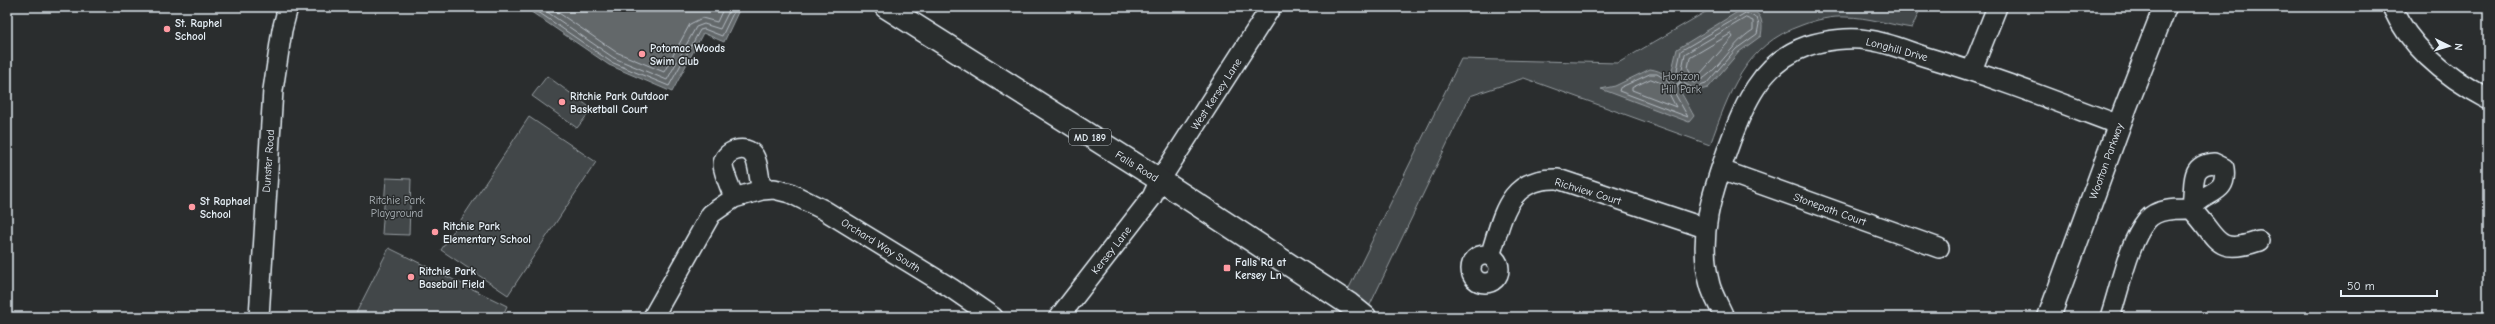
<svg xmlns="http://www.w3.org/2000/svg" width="2495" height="324" viewBox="0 0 2495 324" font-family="'Comic Neue',sans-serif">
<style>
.green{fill:#424648;stroke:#959ca0}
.water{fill:#63686b;stroke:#989fa3}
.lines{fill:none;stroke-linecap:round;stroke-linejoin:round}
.shore{stroke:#b3bac0;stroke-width:1}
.stream{stroke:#989fa3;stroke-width:4}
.minor-casing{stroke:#e8f1f8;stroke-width:22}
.major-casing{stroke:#e8f1f8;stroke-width:25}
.minor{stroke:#2a2d2e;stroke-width:19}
.major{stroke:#2a2d2e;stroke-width:22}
.poi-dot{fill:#ff9aa2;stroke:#2a2d2e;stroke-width:1.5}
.labels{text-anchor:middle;stroke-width:3;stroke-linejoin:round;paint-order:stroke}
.shield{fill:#2a2d2e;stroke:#afb6bb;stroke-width:1}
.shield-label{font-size:10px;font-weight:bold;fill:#e8f1f8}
.poi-label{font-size:11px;font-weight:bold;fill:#e8f1f8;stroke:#2a2d2e;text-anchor:start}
.street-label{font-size:11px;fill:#e8f1f8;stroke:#2a2d2e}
.park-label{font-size:11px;fill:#aeb5ba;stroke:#2a2d2e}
</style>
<rect width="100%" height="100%" fill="#2a2d2e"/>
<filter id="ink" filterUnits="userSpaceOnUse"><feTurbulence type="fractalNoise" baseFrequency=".025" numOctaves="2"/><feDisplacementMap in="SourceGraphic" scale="8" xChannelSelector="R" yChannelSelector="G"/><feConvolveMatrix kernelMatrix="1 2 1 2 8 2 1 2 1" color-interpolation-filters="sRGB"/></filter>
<g filter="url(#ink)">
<path class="green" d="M1714 7H1921L1912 28C1891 25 1868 17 1846 17 1832 16 1815 20 1802 25 1744 45 1729 93 1710 145L1524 78 1470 96 1369 307 1348 290 1461 59 1618 63Z
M547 76 592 109 577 128 532 96Z
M529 117 596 162 508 295 441 250Z
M386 178 411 179 409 235 382 234Z
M389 248 507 306 502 317H354Z"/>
<path class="water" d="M524 7H739L740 8 724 42 703 33 672 92 609 65Z
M1744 8C1761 11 1764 20 1761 36L1739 52 1708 88 1692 92 1683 87 1672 70 1677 49Z
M1650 69C1674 72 1683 97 1694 116L1689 122 1601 89 1615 86Z"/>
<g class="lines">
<path class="shore" d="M531 7 611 62 669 86 700 30 704 29 722 36 736 7
M540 7 614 58 667 80 696 27 704 24 720 29 731 7
M550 7 616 52 664 72 690 24 702 18 717 22 724 7
M1746 13 1757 18 1759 24 1757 34 1736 49 1706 84 1693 88 1685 84 1677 70 1681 51Z
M1746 18 1753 21V30C1731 43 1715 77 1694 83L1689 80 1682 69 1685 54Z
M1731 34 1733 37 1700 74 1693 76 1688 68 1690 58Z
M1650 74H1657L1668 81 1688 117 1619 91 1620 88Z
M1651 79 1664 84 1676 107 1632 90V88Z"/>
<path class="stream" d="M1676 86 1680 83"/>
<g class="minor-casing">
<path id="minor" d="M2392 7C2411 50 2448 78 2488 99
M1972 70 1997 7
M2214 163 2224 168C2228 196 2206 189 2191 209 2197 188 2186 165 2214 163Z
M1721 170 1939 248
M734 198C731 188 724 175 723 165 723 151 746 143 754 156 759 164 759 180 762 190
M1471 269a14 14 0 1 1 28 0a14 14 0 1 1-28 0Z
M1490 256C1503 217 1507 177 1558 179L1705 228
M259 317 273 90 282 30 288 7
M653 317 711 214 734 198 762 190 774 189 790 193 824 210 951 288 993 317
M1059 317 1152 197 1160 180 1271 7
M1724 317C1720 307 1713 296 1710 285 1697 236 1712 193 1728 148 1743 106 1761 62 1807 46 1825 40 1849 37 1868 40 1887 42 1907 51 1926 57 1991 76 2055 101 2119 125
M2110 317C2120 288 2128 243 2147 220 2157 208 2178 209 2191 209 2218 235 2213 257 2259 241"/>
</g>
<g class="major-casing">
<path id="major" d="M886 7 1160 180 1349 304 1365 317
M2049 317 2125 109 2165 7"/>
</g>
<use href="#minor" class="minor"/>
<use href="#major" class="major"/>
</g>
</g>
<g class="poi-dot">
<circle cx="167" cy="29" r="4"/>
<circle cx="642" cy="54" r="4"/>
<circle cx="562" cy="102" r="4"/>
<circle cx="192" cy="207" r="4"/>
<circle cx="435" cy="232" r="4"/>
<rect x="1223" y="264" width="8" height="8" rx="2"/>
<circle cx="411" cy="277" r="4"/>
</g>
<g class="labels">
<rect class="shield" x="1069" y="129" width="42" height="16" rx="3"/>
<g class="shield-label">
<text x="1090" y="141">MD 189</text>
</g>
<g class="poi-label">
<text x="175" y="27">St. Raphel<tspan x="175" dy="13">School</tspan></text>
<text x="650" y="52">Potomac Woods<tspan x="650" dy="13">Swim Club</tspan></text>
<text x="570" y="100">Ritchie Park Outdoor<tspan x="570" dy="13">Basketball Court</tspan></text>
<text x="200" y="205">St Raphael<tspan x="200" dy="13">School</tspan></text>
<text x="443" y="230">Ritchie Park<tspan x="443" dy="13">Elementary School</tspan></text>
<text x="1235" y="266">Falls Rd at<tspan x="1235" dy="13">Kersey Ln</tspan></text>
<text x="419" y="275">Ritchie Park<tspan x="419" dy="13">Baseball Field</tspan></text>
</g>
<g class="street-label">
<text transform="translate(1897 49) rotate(15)" y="4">Longhill Drive</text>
<text transform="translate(1216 94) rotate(-57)" y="4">West Kersey Lane</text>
<text transform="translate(268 161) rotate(-86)" y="4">Dunster Road</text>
<text transform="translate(2106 161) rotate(-70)" y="4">Wootton Parkway</text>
<text transform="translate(1137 166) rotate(32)" y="4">Falls Road</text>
<text transform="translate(1588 191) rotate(17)" y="4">Richview Court</text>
<text transform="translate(1830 209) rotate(20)" y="4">Stonepath Court</text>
<text transform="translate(881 245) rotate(32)" y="4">Orchard Way South</text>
<text transform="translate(1111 250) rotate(-52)" y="4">Kersey Lane</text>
</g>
<g class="park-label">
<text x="1681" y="80">Horizon<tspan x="1681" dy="13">Hill Park</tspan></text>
<text x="397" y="204">Ritchie Park<tspan x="397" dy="13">Playground</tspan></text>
</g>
</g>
<rect width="2495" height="324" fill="none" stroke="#2a2d2e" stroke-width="24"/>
<rect x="12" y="12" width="2471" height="300" fill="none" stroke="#e8f1f8" stroke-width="1.5" filter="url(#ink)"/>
<g transform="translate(2449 46) rotate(95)" stroke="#2a2d2e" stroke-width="3" paint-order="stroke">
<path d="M0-3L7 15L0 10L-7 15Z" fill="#e8f1f8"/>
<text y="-6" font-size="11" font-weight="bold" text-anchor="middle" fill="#e8f1f8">N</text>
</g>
<path d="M2341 290v6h96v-6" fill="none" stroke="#e8f1f8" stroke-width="2"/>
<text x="2347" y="290" font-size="12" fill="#e8f1f8" stroke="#2a2d2e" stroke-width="3" paint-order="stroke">50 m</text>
</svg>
